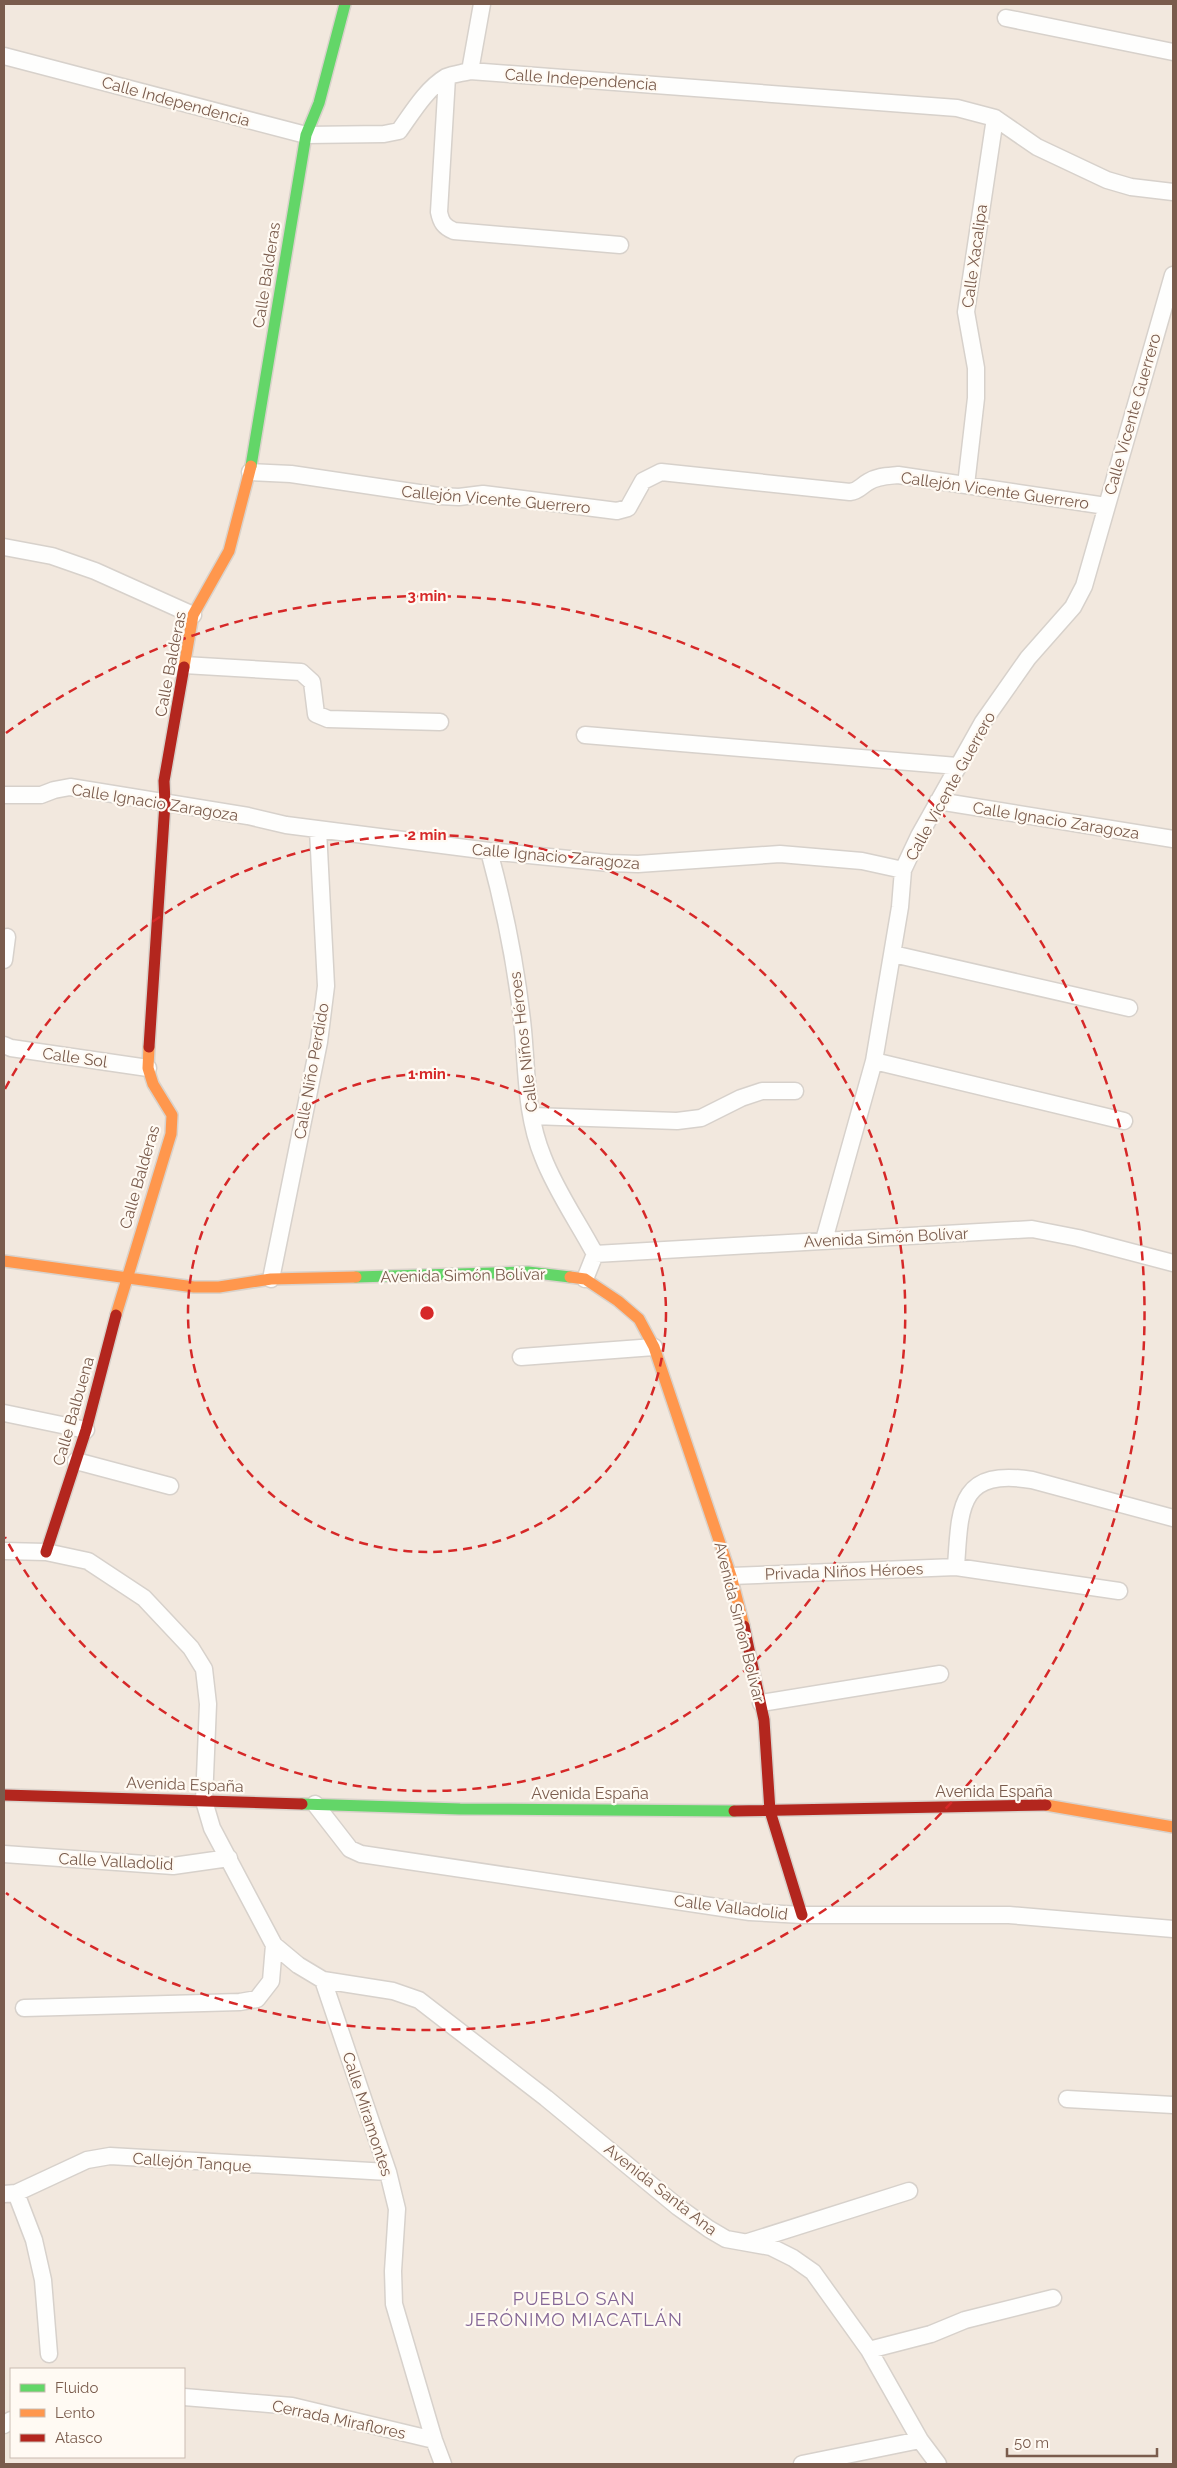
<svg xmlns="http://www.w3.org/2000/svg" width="1177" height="2468" viewBox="0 0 1177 2468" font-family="Raleway,sans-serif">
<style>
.residential{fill:#f2e8de;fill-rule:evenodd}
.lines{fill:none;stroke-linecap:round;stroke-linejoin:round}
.street-casing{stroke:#d7d1cb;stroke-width:19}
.fast-casing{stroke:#d9d2cb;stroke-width:14}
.slow-casing{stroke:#d9d2cb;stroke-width:14}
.jam-casing{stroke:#d9d2cb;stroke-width:14}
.street{stroke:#fefefd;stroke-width:16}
.fast{stroke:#63d668;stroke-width:11}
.slow{stroke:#ff974d;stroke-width:11}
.jam{stroke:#b3261e;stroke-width:11}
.ring{fill:none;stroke:#d62828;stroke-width:2.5;stroke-dasharray:9 6}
.labels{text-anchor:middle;stroke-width:4.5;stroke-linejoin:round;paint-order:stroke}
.street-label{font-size:16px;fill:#7a5c4d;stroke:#fffaf3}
.neighbourhood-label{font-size:18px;letter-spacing:1px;fill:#846695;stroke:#fffaf3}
.centre{fill:#d62828;stroke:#fffaf3;stroke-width:2.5}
.ring-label{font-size:15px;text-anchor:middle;font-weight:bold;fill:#d62828;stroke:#fffaf3;stroke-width:4.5;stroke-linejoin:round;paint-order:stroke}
</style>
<rect width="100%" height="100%" fill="#f9f5f0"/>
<path class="residential" d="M4 4H1173V2464H4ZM11 2369H184V2457H11Z"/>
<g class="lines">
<g class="street-casing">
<path id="street" d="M1006 18 1173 52
M4 56 306 135 384 134 399 131C412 113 426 89 446 77 453 74 463 73 470 71L957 108 995 118 1037 147 1107 180 1131 187 1173 192
M470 71 482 4
M447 77 439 212C441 222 444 227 454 231L620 245
M250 472 291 474 439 496 459 497 483 494 617 511 628 508 643 481 661 472 850 492C859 491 861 486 868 482 877 476 888 476 898 475L1106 506
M966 485 976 398V368L966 312 995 118
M4 547 52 556 95 571 193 615
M184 665 301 672 312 682 316 714 328 719 440 722
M585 735 957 766
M4 795H41L54 790 70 787 248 816 286 825 489 851 609 863 638 864 780 854 862 861 903 870
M938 801 1173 839
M489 851C505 910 517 969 523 1030 527 1073 526 1116 543 1157 556 1191 578 1222 595 1254L585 1279
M893 954 1129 1008
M4 960 7 937
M4 1045 11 1048 148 1068
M874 1061 1124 1121
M532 1116 677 1121 701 1118 741 1098 762 1091H795
M824 1240 874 1061 900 907 903 870 919 836 983 722 1028 658 1073 607 1084 586 1173 275
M595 1254 1032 1229 1078 1238 1173 1263
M271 1279 319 1042 326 986 318 830
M521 1357 654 1347
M4 1413 86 1430
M76 1461 170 1486
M4 1551 46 1552 88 1561 144 1598 191 1648 204 1669 208 1704 204 1801 212 1828 274 1945 298 1965 323 1980 388 2172 397 2209 393 2271 394 2304 434 2440 443 2464
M956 1567C960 1508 958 1468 1032 1480L1173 1518
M731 1576 956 1567 1119 1591
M761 1703 940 1674
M315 1804 350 1849 361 1854 750 1912 802 1915H1009L1173 1929
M4 1854 173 1866 229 1858
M323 1980 393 1991 419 2000 546 2098 678 2207 709 2229 726 2239 771 2247 793 2258 813 2272 869 2350 920 2440 938 2464
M24 2008 240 2002 257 1999 271 1981 274 1945
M1067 2099 1173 2105
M16 2193 34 2240 43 2280 49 2354
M4 2194 16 2193 87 2160 110 2156 388 2172
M748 2242 909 2191
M869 2350 931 2334 965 2320 1053 2298
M184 2397 292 2406 434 2440
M4 2425 11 2420
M802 2464 920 2440"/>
</g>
<g class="fast-casing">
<path id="fast" d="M251 466 306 135 319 103 345 4
M356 1277 528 1272 570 1277
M302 1804 460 1809 734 1811"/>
</g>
<g class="slow-casing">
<path id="slow" d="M184 667 193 615 229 551 251 466
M4 1261 194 1287H219L271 1279 356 1277
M570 1277 585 1279 618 1301 639 1319 654 1347 731 1576 744 1626
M116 1315 171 1134 172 1115 153 1084 148 1068 149 1047
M1046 1805 1173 1827"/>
</g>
<g class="jam-casing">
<path id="jam" d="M149 1047 165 803 164 781 184 667
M46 1552 86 1430 116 1315
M744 1626 764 1720 770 1811 802 1915
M4 1795 302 1804
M734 1811 1046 1805"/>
</g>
<use href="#street" class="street"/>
<use href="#fast" class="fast"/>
<use href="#slow" class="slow"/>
<use href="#jam" class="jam"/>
</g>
<g class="ring">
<circle cx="427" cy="1313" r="239"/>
<path d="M5 1089A478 478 0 1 1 5 1537"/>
<path d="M6 733A717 717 0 1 1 6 1893"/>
</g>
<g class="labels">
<g class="street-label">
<text transform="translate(581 79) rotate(4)" y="6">Calle Independencia</text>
<text transform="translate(176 101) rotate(15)" y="6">Calle Independencia</text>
<text transform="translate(974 256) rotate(-82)" y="6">Calle Xacalipa</text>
<text transform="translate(266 275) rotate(-81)" y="6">Calle Balderas</text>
<text transform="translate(1132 414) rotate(-74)" y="6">Calle Vicente Guerrero</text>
<text transform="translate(995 490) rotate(8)" y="6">Callejón Vicente Guerrero</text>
<text transform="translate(496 499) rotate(5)" y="6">Callejón Vicente Guerrero</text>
<text transform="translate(170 664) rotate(-79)" y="6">Calle Balderas</text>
<text transform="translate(950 786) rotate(-61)" y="6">Calle Vicente Guerrero</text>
<text transform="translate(155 802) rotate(9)" y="6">Calle Ignacio Zaragoza</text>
<text transform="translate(1056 820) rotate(9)" y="6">Calle Ignacio Zaragoza</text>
<text transform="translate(556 856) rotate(5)" y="6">Calle Ignacio Zaragoza</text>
<text transform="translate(523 1042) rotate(-97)" y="6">Calle Niños Héroes</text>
<text transform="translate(75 1057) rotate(8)" y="6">Calle Sol</text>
<text transform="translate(311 1071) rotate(-80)" y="6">Calle Niño Perdido</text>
<text transform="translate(139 1177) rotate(-74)" y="6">Calle Balderas</text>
<text transform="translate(886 1237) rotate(-3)" y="6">Avenida Simón Bolívar</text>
<text transform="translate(463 1275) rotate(-1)" y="6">Avenida Simón Bolívar</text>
<text transform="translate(73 1411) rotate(-74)" y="6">Calle Balbuena</text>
<text transform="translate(844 1571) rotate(-2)" y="6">Privada Niños Héroes</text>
<text transform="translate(740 1622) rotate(76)" y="6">Avenida Simón Bolívar</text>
<text transform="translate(185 1784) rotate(2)" y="6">Avenida España</text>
<text x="994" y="1797">Avenida España</text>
<text x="590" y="1799">Avenida España</text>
<text transform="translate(116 1861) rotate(3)" y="6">Calle Valladolid</text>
<text transform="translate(731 1907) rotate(7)" y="6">Calle Valladolid</text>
<text transform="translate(368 2114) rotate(72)" y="6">Calle Miramontes</text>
<text transform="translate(192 2162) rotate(4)" y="6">Callejón Tanque</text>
<text transform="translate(661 2189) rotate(38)" y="6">Avenida Santa Ana</text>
<text transform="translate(339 2419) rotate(12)" y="6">Cerrada Miraflores</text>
</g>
<g class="neighbourhood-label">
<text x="574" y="2305">PUEBLO SAN<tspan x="574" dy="21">JERÓNIMO MIACATLÁN</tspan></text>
</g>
</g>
<circle cx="427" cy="1313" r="8" class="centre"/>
<g class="ring-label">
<text x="427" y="601">3 min</text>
<text x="427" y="840">2 min</text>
<text x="427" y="1079">1 min</text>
</g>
<rect width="1177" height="2468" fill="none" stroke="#7a5c4d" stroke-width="10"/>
<rect x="10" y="2368" width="175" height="90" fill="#fffaf3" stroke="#cabbb1"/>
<rect x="20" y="2384" width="25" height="8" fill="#63d668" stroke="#cabbb1"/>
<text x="55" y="2393" font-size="15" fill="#7a5c4d">Fluido</text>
<rect x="20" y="2409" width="25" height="8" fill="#ff974d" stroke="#cabbb1"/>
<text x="55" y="2418" font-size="15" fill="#7a5c4d">Lento</text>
<rect x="20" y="2434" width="25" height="8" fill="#b3261e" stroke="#cabbb1"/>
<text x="55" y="2443" font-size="15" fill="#7a5c4d">Atasco</text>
<path d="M1007 2448v8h150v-8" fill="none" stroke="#7a5c4d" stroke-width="2.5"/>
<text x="1014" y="2448" font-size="15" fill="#7a5c4d" stroke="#fffaf3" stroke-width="4" paint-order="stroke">50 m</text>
</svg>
